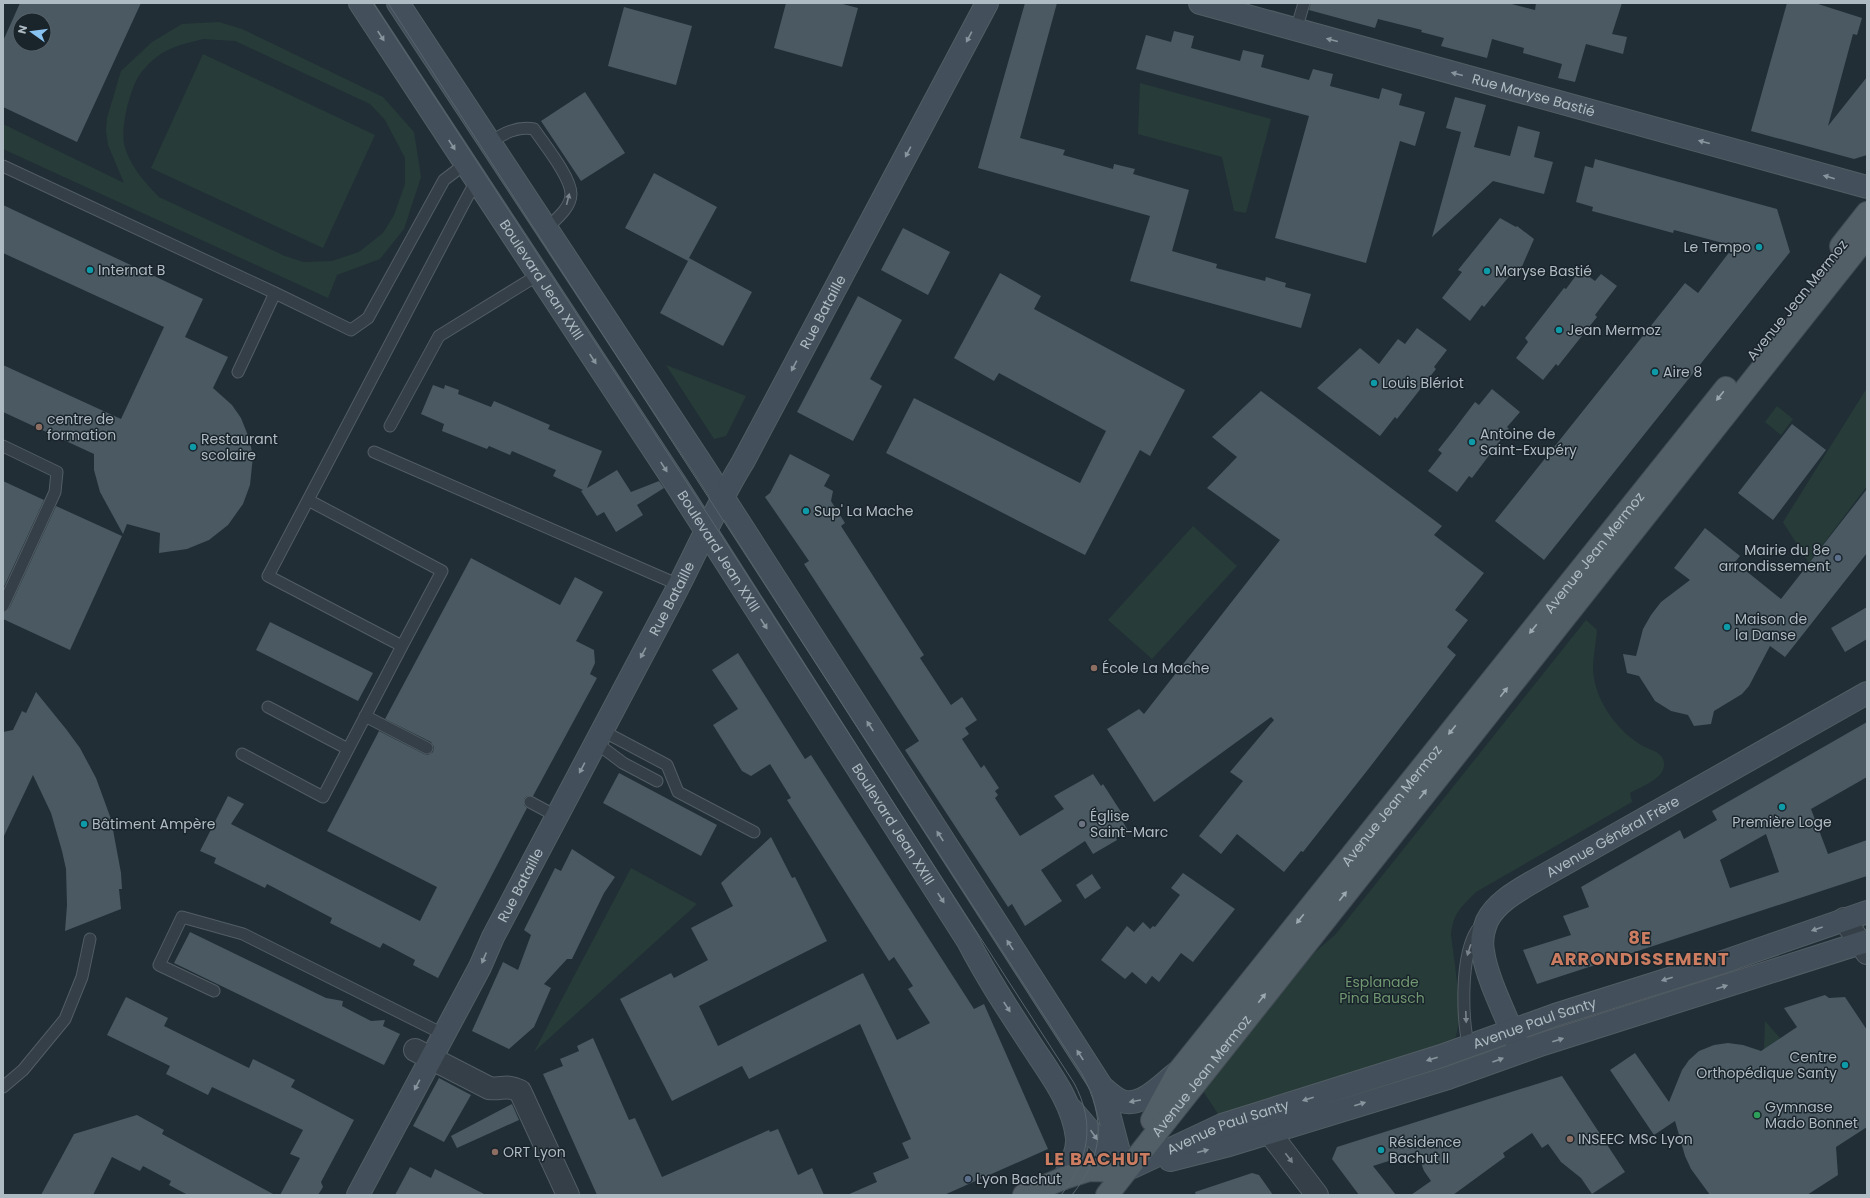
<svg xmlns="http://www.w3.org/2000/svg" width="1870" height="1198" viewBox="0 0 1870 1198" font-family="Poppins,sans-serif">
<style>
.green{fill:#273c39;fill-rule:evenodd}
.building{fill:#4a5962;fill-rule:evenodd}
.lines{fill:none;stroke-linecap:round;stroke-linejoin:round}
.lane-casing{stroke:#525d64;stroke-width:13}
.street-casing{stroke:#525d64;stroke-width:24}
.secondary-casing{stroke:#525d64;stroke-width:24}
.primary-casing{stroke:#414b53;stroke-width:24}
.lane{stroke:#353f47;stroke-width:11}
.street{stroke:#353f47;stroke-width:22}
.secondary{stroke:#434f5a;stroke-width:22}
.primary{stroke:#535f67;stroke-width:22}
.tram{stroke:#57646e;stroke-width:1}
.oneway{fill:#89959e}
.oneway2{fill:#78838b}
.oneway3{fill:#9da9b1}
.culture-dot{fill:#0f9aa8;stroke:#1a242b;stroke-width:1.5}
.education-dot{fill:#8d6e63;stroke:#1a242b;stroke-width:1.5}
.service-dot{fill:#5c6f8a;stroke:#1a242b;stroke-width:1.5}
.worship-dot{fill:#6b7280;stroke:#1a242b;stroke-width:1.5}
.leisure-dot{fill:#2e9e5b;stroke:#1a242b;stroke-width:1.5}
.labels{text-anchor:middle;stroke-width:3;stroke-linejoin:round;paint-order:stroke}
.street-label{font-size:14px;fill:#afbbc3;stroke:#1a242b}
.poi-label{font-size:14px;fill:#afbbc3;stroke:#1a242b;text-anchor:start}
.park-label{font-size:14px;fill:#709771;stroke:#1a242b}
.district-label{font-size:18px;font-weight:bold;letter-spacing:1px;fill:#cc7d61;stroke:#1a242b}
</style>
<rect width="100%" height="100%" fill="#212e36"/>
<path class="green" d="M219 22 242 29 383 97 414 132 421 177 404 229 380 259 337 275 328 298 3 149V124L124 183 108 145 106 131 107 118 121 71 152 42 182 24ZM203 39 235 41 370 104 385 120 405 158V184L394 215 383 233 359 252 332 261 303 262 285 256 159 197C145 183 129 165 124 144 121 127 129 94 137 79 141 71 151 61 158 56 171 46 188 43 203 39Z
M203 54 375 135 323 248 151 168Z
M1140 83 1271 119 1246 213 1234 211 1222 157 1138 134Z
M666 365 746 396 726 436 714 439Z
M1867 388V486L1809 563 1783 522Z
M1777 406 1793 419 1781 435 1765 422Z
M1193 526 1237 566 1152 659 1108 620Z
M1586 620 1597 630C1596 641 1594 652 1593 664 1592 695 1613 726 1638 743 1645 749 1659 750 1663 759 1670 777 1642 786 1630 793L1632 802 1476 892C1461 907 1453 913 1451 935 1454 961 1465 1020 1454 1041L1220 1117 1203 1091 1315 952 1335 935Z
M631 868 697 904 534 1052Z
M1765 1021 1780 1038 1764 1049Z"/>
<path class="building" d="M20 3H141L77 142 3 107V41ZM20 20H44V44H20Z
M786 3H839L858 8 842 67 774 48Z
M1025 3H1057L1020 138 1065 150 1063 155 1113 169 1114 164 1135 169 1133 174 1189 190 1172 251 1217 264 1216 268 1265 281 1266 277 1286 283 1285 287 1311 294 1301 328 1130 281 1150 216 978 168Z
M1311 3H1508L1535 10 1536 3H1622L1612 34 1627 37 1623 54 1586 44 1575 82 1558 78 1562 64 1523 53 1524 48 1492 39 1487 58 1441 46 1444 38 1421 32 1422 30 1378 19 1375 28 1309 10Z
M1787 3H1815L1862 18 1857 35 1853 34 1828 126 1867 77V155L1854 159 1751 131Z
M624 7 692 26 676 85 608 66Z
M1174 31 1194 36 1191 48 1240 61 1243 50 1264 55 1261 67 1309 80 1313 69 1333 74 1330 86 1379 99 1382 88 1402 94 1399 105 1425 112 1415 146 1400 141 1366 263 1275 238 1309 116 1136 69 1146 35 1171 42Z
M585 92 625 153 581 181 541 121Z
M1455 97 1486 105 1474 147 1510 156 1518 126 1540 132 1534 157 1553 162 1544 194 1493 181 1432 237 1461 132 1446 128Z
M1595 159 1777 209 1790 252 1544 560 1495 521 1685 283 1698 293 1734 246 1674 230 1673 233 1592 211 1593 207 1576 202 1585 166 1593 168Z
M654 173 717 207 689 258 752 292 723 346 660 313 688 261 625 228Z
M3 205 203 299 185 337 228 357 213 388 232 405 241 418 249 438 253 456 250 485 243 504 228 525 209 540 187 549 159 553 160 533 127 524 123 534 100 492 94 470V454L3 412V365L121 419 164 327 3 253Z
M1500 218 1516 227 1517 226 1534 239 1520 271 1516 268 1484 307 1482 305 1470 321 1442 298 1462 272 1458 270Z
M903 228 950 252 928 295 881 270Z
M1580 270 1595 281 1601 274 1617 286 1595 315 1597 317 1558 366 1556 364 1543 380 1516 358 1528 342 1525 338 1564 288 1566 289Z
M1000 273 1041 296 1034 309 1185 390 1150 456 1140 450 1085 555 886 453 914 398 1080 483 1106 431 999 373 994 381 954 358Z
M858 296 902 320 870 379 882 386 853 441 797 412Z
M1417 328 1447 350 1434 367 1436 369 1397 419 1395 417 1380 436 1317 388 1360 348 1379 364 1398 339 1405 344Z
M433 385 444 389 445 385 459 390 458 394 491 407 494 401 550 425 548 429 602 451 587 488 617 470 631 492 659 481 664 488 637 505 643 515 616 532 604 512 597 516 581 491 583 490 553 476 556 470 512 451 510 455 489 446 487 449 442 431 444 424 421 414Z
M1492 389 1520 412 1507 427 1509 429 1472 478 1469 476 1457 492 1428 471 1442 453 1438 450 1453 431 1475 402 1479 405Z
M1261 391 1442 526 1434 535 1484 573 1455 610 1468 620 1447 647 1456 655 1370 767 1303 852 1301 851 1284 872 1237 834 1221 854 1199 836 1243 781 1230 772 1274 720 1271 717 1154 802 1107 729 1139 709 1144 714 1280 540 1207 488 1237 457 1212 437Z
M1792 424 1826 450 1773 520 1738 493Z
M790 454 830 475 824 486 833 491 831 501 845 523 841 526 924 655 920 658 951 705 962 697 977 720 965 728 969 734 962 739 981 768 984 765 999 788 995 791 998 795 995 798 1020 836 1064 809 1054 796 1093 774 1101 786 1103 784 1123 815 1120 817 1129 832 1116 838 1117 840 1093 854 1085 841 1041 870 1062 901 1025 926 1012 904 1008 907 905 750 919 741 804 564 809 561 765 497 770 493Z
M3 481 44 500 3 589Z
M1867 489V553L1785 657 1770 646 1749 686 1742 694 1714 711 1711 724 1694 726 1688 715 1671 711 1655 701 1639 676 1627 673 1623 654 1636 656 1643 629 1651 615 1661 602 1690 580 1674 568 1705 528 1740 556 1735 562 1781 599Z
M56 506 122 536 70 650 3 619V613L9 609Z
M471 558 560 605 575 577 603 592 576 641 594 650 595 663 590 674 597 678 533 796H527L524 799V805L527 808 438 978 413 965 415 960 383 943 380 948 330 923 332 918 267 884 265 888 214 863 216 858 200 851 228 796 244 804 231 824 420 921 437 887 327 831 379 731 424 754 428 755 433 752 434 747 431 742 385 719Z
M1867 607V639L1845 652 1831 628Z
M270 622 373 673 358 701 256 650Z
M738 653 805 759 811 755 974 1009 984 1004 1048 1149 944 1195H847L877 1182 873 1173 909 1158 902 1143 911 1139 860 1024 749 1079 742 1066 672 1101 620 999 671 973 674 978 708 960 691 928 733 906 721 883 771 837 792 878 795 877 827 941 699 1006 718 1046 863 973 897 1040 930 1023 908 989 913 986 894 957 889 961 787 800 791 798 770 764 751 776 742 771 713 725 738 709 712 670Z
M36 692 66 729 80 748 96 778 111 819 121 873 122 889H119L121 909 65 931 67 905 66 869 62 851 51 813 33 775 3 838V732L13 730 22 711 26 713Z
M1867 722V777L1811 809 1828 854 1867 840V876L1537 984 1523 950 1571 935 1563 916 1589 907 1581 887 1680 830 1684 839 1717 820 1712 811ZM1766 834 1779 872 1730 888 1720 860Z
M619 773 717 825 701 856 603 803Z
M572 849 615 877 604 893 572 959H567L544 984 551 988 534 1027 509 1049 472 1031 503 962 518 970 531 935 524 930 555 868 561 871Z
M1183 873 1235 909 1193 962 1181 953 1159 982 1152 976 1146 984 1132 972 1125 979 1101 960 1127 926 1134 932 1143 922 1150 929 1153 926 1155 927 1180 895 1171 888Z
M1092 874 1101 888 1085 899 1076 885Z
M190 932 326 998 343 1001 342 1006 371 1021 385 1020 383 1026 400 1034 384 1065 174 963Z
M1825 995 1829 998 1845 997 1867 1030V1127L1836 1147 1838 1175 1807 1195H1710L1691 1169 1685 1156 1675 1121 1654 1135 1610 1070 1635 1053 1669 1102 1682 1070 1689 1060 1699 1051 1714 1045 1728 1043 1743 1045 1761 1051 1797 1027 1784 1008Z
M126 997 168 1018 164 1026 249 1068 253 1059 295 1080 291 1087 354 1120 321 1182 323 1187 318 1195H280L300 1158 290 1154 303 1130 212 1087 208 1095 166 1074 170 1066 107 1035Z
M593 1038 629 1120 635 1118 662 1177 769 1130 770 1132 778 1129 798 1175 812 1168 824 1195H597L543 1074 563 1066 560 1059 579 1051 577 1046Z
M1562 1076 1625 1172 1592 1194 1581 1178 1561 1162 1548 1144 1542 1148 1532 1133 1503 1153 1505 1157 1453 1195H1411L1431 1181 1424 1171 1417 1152 1373 1166 1396 1195H1359L1332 1159 1337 1147Z
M439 1078 471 1095 444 1142 413 1126Z
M512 1104 519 1120 457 1148 451 1136Z
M137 1115 164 1130 162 1134 275 1195H188L169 1185 171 1181 143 1166 140 1171 112 1157 93 1195H41L74 1134Z
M410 1167 431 1178 435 1169 486 1195H395Z
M1252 1173 1259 1175 1273 1195H1196L1195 1192Z"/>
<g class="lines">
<g class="lane-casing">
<path id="lane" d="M1296 30 1304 3
M490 143C503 133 518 126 534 129 544 144 571 177 571 194 571 208 555 220 546 229
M3 166 275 293 351 330 368 318 444 180 465 164
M238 372 275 293
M390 426 439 336 538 275
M3 446 57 472 55 492 3 606
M374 452 679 585
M308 500 442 571 402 646 268 576 463 205 476 181
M268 707 348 749
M365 716 427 748
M601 730 667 765 678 792 754 832
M595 742 623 763 657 781
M242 754 323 797 402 646
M530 802 556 816
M214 991 159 965 182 917 243 934 443 1034
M1469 1048C1462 1019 1460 956 1477 930
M3 1087 23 1070 65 1019 82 977 90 939"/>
</g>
<g class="street-casing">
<path id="street" d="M1844 919 1867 953
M415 1050 489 1088C503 1090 505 1084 520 1091L568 1195
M1265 1116 1269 1132 1317 1195"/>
</g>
<g class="secondary-casing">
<g id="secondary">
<path id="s1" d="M360 3 676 484 968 941C986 976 1007 1008 1028 1040 1047 1070 1073 1101 1077 1138 1078 1152 1070 1166 1064 1178"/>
<path d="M398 3 703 466 1102 1087 1124 1171"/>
<path id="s2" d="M1200 3 1867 187"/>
<path id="s3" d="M1517 1043C1507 1018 1486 977 1483 951 1481 941 1483 931 1487 921 1496 902 1519 890 1536 880L1867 693"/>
<path d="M1102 1087C1108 1092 1115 1099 1122 1101 1142 1108 1163 1083 1178 1072"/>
<path d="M1072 1110 1121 1167"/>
<path d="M1170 1160 1229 1145 1448 1078 1543 1044 1867 941"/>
<path id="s4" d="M1124 1171 1222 1125 1441 1056 1555 1015 1720 963 1867 912"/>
<path id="s5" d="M358 1195 480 967 493 937C553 823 613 709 674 595 697 551 717 504 743 462L987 3"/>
</g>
</g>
<g class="primary-casing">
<g id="primary">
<path d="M1841 246 1867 213"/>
<path id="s6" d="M1152 1120 1178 1072 1726 388"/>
<path d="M1024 1195 1064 1178 1089 1170 1124 1171"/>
<path id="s7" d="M1107 1195 1867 236"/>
</g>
</g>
<use href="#lane" class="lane"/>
<use href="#street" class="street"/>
<use href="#secondary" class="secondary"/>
<use href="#primary" class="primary"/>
<path class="tram" d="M373 3 712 521 1074 1083C1096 1124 1089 1160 1061 1195
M388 3 1082 1074C1106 1119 1104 1155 1072 1195"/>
</g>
<defs><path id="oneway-solid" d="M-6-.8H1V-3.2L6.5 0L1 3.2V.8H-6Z"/></defs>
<g class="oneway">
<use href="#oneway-solid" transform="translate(381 36) rotate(57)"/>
<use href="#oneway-solid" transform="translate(969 37) rotate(118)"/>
<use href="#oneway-solid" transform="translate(1332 40) rotate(-165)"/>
<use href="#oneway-solid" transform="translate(1457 74) rotate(-165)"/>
<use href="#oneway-solid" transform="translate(1704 142) rotate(-165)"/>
<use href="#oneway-solid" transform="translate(452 145) rotate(57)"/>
<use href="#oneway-solid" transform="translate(908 152) rotate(118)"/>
<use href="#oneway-solid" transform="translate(1829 177) rotate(-164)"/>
<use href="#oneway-solid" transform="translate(593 359) rotate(57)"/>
<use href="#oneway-solid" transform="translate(794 366) rotate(118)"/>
<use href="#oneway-solid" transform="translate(664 467) rotate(57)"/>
<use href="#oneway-solid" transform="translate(764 624) rotate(57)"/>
<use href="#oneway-solid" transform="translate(643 653) rotate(118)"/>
<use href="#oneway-solid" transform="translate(870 726) rotate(-123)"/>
<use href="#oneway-solid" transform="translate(582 768) rotate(118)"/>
<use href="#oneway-solid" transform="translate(940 836) rotate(-123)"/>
<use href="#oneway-solid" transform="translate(941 898) rotate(57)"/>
<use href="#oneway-solid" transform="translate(1817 929) rotate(161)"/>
<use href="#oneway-solid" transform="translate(1010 945) rotate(-123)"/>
<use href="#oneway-solid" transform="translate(484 958) rotate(113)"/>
<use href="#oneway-solid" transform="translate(1667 979) rotate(162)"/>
<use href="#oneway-solid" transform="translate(1722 987) rotate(-18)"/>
<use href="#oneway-solid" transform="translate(1007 1007) rotate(57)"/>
<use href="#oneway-solid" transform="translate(1558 1040) rotate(-18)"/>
<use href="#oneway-solid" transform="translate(1080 1055) rotate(-123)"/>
<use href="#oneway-solid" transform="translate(1432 1059) rotate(162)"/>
<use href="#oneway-solid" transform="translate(1498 1060) rotate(-20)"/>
<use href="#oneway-solid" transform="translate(417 1085) rotate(118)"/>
<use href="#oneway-solid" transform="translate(1308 1099) rotate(162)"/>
<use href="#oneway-solid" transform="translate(1135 1101) rotate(170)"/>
<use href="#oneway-solid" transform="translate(1360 1104) rotate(-17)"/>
<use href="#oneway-solid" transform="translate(1094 1135) rotate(55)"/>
<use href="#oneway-solid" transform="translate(1203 1151) rotate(-14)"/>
</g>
<g class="oneway2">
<use href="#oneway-solid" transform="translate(568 199) rotate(-76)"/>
<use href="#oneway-solid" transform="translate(1469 950) rotate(108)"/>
<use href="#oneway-solid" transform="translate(1466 1017) rotate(88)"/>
<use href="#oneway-solid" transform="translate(1289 1158) rotate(53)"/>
</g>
<g class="oneway3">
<use href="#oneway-solid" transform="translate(1720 396) rotate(129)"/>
<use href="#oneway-solid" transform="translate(1533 629) rotate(129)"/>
<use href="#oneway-solid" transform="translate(1504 692) rotate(-52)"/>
<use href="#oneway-solid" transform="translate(1452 730) rotate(129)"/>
<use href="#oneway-solid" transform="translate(1423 794) rotate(-52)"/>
<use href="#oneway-solid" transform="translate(1343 896) rotate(-52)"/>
<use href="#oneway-solid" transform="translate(1300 919) rotate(129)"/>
<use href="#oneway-solid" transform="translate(1262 998) rotate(-52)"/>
</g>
<g class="culture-dot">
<circle cx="1759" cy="247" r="4"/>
<circle cx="90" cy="270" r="4"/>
<circle cx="1487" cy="271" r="4"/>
<circle cx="1559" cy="330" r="4"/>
<circle cx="1655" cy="372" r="4"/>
<circle cx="1374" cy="383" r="4"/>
<circle cx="1472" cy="442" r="4"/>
<circle cx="193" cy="447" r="4"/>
<circle cx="806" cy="511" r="4"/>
<circle cx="1727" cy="627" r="4"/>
<circle cx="1782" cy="807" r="4"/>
<circle cx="84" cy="824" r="4"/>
<circle cx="1845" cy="1065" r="4"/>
<circle cx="1381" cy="1150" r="4"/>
</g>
<g class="education-dot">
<circle cx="39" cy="427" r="4"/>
<circle cx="1094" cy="668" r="4"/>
<circle cx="1570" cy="1139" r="4"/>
<circle cx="495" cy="1152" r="4"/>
</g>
<g class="service-dot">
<circle cx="1838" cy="558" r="4"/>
<circle cx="968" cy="1179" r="4"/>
</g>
<circle class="worship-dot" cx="1082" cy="824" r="4"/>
<circle class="leisure-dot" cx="1757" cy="1115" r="4"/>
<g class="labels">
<g class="street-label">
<text dy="5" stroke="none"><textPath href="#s2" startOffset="346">Rue Maryse Bastié</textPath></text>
<text dy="5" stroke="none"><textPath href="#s1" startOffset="331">Boulevard Jean XXIII</textPath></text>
<text transform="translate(1797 300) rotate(-51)" y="5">Avenue Jean Mermoz</text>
<text dy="5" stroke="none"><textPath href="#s5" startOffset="998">Rue Bataille</textPath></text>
<text dy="5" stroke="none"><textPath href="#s1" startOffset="655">Boulevard Jean XXIII</textPath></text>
<text dy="5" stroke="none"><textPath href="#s6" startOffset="720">Avenue Jean Mermoz</textPath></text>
<text dy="5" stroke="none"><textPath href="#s5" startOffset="674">Rue Bataille</textPath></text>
<text dy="5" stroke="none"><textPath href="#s6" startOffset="396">Avenue Jean Mermoz</textPath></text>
<text dy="5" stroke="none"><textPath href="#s1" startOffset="979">Boulevard Jean XXIII</textPath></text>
<text dy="5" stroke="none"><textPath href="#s3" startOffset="282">Avenue Général Frère</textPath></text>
<text dy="5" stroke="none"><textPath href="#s5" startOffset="350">Rue Bataille</textPath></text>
<text dy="5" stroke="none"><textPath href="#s4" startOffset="437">Avenue Paul Santy</textPath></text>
<text dy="5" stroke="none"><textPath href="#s7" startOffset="152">Avenue Jean Mermoz</textPath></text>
<text dy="5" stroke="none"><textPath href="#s4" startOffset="113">Avenue Paul Santy</textPath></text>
</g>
<g class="poi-label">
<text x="1751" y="252" text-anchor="end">Le Tempo</text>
<text x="98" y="275">Internat B</text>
<text x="1495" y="276">Maryse Bastié</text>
<text x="1567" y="335">Jean Mermoz</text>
<text x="1663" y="377">Aire 8</text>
<text x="1382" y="388">Louis Blériot</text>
<text x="47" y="424">centre de<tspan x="47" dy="16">formation</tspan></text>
<text x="1480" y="439">Antoine de<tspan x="1480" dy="16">Saint-Exupéry</tspan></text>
<text x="201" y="444">Restaurant<tspan x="201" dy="16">scolaire</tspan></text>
<text x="814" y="516">Sup' La Mache</text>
<text x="1830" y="555" text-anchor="end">Mairie du 8e<tspan x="1830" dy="16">arrondissement</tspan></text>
<text x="1735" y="624">Maison de<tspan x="1735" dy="16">la Danse</tspan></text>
<text x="1102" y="673">École La Mache</text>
<text x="1090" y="821">Église<tspan x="1090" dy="16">Saint-Marc</tspan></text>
<text x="1782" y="827" text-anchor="middle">Première Loge</text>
<text x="92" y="829">Bâtiment Ampère</text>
<text x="1837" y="1062" text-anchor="end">Centre<tspan x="1837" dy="16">Orthopédique Santy</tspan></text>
<text x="1765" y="1112">Gymnase<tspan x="1765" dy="16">Mado Bonnet</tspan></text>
<text x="1578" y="1144">INSEEC MSc Lyon</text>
<text x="1389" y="1147">Résidence<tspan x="1389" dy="16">Bachut II</tspan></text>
<text x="503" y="1157">ORT Lyon</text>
<text x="976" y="1184">Lyon Bachut</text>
</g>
<g class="park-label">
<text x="1382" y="987">Esplanade<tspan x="1382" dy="16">Pina Bausch</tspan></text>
</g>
<g class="district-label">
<text x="1640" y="944">8E<tspan x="1640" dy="21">ARRONDISSEMENT</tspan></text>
<text x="1098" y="1165">LE BACHUT</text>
</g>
</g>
<rect width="1870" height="1198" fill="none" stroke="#afbbc3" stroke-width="8"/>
<g transform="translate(32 32) rotate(284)"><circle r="19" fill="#1a242b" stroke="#566068"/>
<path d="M0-3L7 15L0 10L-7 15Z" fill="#87c2f1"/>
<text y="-6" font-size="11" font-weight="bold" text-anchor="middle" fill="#afbbc3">N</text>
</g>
</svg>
